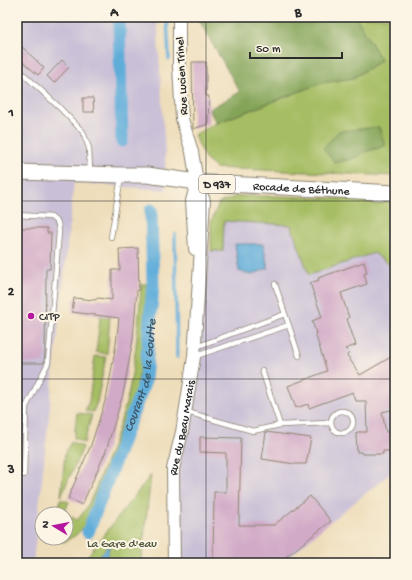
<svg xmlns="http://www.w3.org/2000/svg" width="412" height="580" viewBox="0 0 412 580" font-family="'Gochi Hand',sans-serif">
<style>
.industrial{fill:#c9bfd7}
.green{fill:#a5bd63;stroke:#687447}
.forest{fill:#84a459;stroke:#586842}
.water{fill:#61adda;stroke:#466c82}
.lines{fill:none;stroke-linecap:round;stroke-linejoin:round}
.stream{stroke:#61adda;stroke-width:3.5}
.canal{stroke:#61adda;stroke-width:13}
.building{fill:#d1aac8}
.service-casing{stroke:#8c8472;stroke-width:6}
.tertiary-casing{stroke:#8c8472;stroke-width:14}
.primary-casing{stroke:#8c8472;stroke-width:17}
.service{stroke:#fff;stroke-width:4.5}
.tertiary{stroke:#fff;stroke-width:12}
.primary{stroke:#fff;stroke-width:15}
.grid{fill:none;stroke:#2b2b2b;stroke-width:1;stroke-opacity:0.55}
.poi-dot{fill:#b5179e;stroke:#fcf5e5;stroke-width:1.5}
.labels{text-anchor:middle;stroke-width:4;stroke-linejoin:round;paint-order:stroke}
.shield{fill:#fcf5e5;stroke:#6a6863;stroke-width:1}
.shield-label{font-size:11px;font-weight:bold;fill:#2b2b2b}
.street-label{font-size:12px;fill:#2b2b2b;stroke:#fcf5e5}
.poi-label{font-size:12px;fill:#2b2b2b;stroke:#fcf5e5;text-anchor:start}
.park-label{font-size:12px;fill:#50573c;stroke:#fcf5e5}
.water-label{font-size:13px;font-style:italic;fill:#3e5868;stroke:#fcf5e5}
.neatline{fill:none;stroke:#2b2b2b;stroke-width:1.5}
.grid-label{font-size:13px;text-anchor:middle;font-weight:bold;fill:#2b2b2b}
</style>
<rect width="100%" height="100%" fill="#fcf5e5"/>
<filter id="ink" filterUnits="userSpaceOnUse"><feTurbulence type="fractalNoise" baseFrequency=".025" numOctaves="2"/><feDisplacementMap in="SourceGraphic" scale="8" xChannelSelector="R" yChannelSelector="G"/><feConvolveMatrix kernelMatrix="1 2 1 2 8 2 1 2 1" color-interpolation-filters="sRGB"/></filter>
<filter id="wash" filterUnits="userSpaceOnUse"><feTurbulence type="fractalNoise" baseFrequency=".012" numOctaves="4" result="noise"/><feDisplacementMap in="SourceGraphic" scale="16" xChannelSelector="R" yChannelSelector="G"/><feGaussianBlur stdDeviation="0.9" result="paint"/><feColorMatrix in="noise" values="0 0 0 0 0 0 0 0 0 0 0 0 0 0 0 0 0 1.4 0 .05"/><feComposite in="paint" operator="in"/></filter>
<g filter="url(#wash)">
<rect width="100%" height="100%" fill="#eeddba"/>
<path class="industrial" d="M17 17H157L165 153 166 190 74 183 33 563H17Z
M224 221 292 225 309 275 374 253 395 269V470L331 521 287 559 247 563H174L173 520 201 251H223Z"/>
<path class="green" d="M356 17H395V176L216 168 206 160 194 135 216 123 322 83 353 78 381 60Z
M237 196H277L395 201V269L374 253 309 275 291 225 224 221 223 251H211V222L219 203Z
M141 284H147L142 360 135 397 114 459 94 512 87 524 76 535 64 542 57 541V538H66V514H59L60 499 69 502 64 513 77 520C89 508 95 490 101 474 112 447 123 419 129 390 136 355 139 320 141 284Z
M102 302 111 303 107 354 96 352Z
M95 356 106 357 97 402 93 412 85 411 89 401Z
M77 413 92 415 84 443 74 438Z
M71 442 83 447 61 496 65 453Z
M151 475 142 555 139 563H82Z"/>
<path class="forest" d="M199 17H356L381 60 353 78 322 83 216 123 209 109 240 92 200 22Z
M379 127 385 146 365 152 355 158 335 163 323 148 339 131Z"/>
<path class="water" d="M235 244H263L268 268 251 275 239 271Z
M110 543 106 563H95Z"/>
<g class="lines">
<path class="stream" d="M167 17 169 59
M175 234 177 357"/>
<g class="canal">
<path d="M119 17 122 141"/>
<path id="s1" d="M88 532 145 381 153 286 151 210"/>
</g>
</g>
<g id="blocks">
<path class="building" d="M17 42 44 68 38 75 17 57Z
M62 60 69 67 54 83 47 76Z
M192 62H206V96H209L208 124 193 129Z
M83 98H93L94 112H83Z
M17 228H47V233H51L50 269H46L45 352 44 363H17Z
M138 248 139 290H137L133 339 123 394 106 451 82 505 68 498 91 445 107 395 116 344 119 318 72 312 74 298 95 300 98 298 112 300V270H120L119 249Z
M364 262 367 273 364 274 367 284 341 293 349 318 347 319 356 345 345 349 349 353 347 355 360 375 391 357 395 364V409L382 412 386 432H395V451H383V454H362L361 452H357L356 433 358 432H367L366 401H356L353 392 309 408 308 404 296 408 288 386 327 371 315 333H316L312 321 322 317 310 283 319 280 318 278Z
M266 432 311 438 306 464H295L262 459Z
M200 437 241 438 239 525H274L310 496 331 521 287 556V559L247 563H213L214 492H226V453L200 452Z"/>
</g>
</g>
<g filter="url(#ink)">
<use href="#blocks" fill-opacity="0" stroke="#8c8472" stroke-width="1"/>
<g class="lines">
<g class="service-casing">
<path id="service" d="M17 68 60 108 83 132 89 148 90 171
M17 215 51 217 58 223 59 232 48 363 26 407 17 406
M111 237 121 177
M275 284 299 356
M196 347 285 314
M196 356 289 325
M262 370 280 425
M331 422a11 11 0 1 1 22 0a11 11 0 1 1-22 0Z
M187 412 253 431 280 425 330 423
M24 475 26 407"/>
</g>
<g class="tertiary-casing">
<g id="tertiary">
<path d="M195 249 192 201 197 182"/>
<path id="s2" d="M174 563 173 469 182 432 194 357 204 201 197 182 192 152 182 119 179 67V17"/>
</g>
</g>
<g class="primary-casing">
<g id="primary">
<path id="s3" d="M17 172 122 175H147L197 182 226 184 395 193"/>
</g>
</g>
<use href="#service" class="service"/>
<use href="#tertiary" class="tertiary"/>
<use href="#primary" class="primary"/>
</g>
</g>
<path class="grid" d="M206 17V563M17 201H395M17 379H395"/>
<circle class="poi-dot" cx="31" cy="316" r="4"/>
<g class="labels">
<rect class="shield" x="199" y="175" width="36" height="18" rx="3"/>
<g class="shield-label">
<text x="217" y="188">D 937</text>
</g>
<g class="street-label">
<text transform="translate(181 76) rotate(-93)" y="4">Rue Lucien Trinel</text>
<text dy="4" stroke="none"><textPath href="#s3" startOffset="285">Rocade de Béthune</textPath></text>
<text dy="4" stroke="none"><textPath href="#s2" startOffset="136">Rue du Beau Marais</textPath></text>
</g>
<g class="poi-label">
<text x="39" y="320">CITP</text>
</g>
<g class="park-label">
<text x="122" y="547">La Gare d'eau</text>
</g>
<g class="water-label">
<text dy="5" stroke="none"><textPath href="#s1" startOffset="166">Courant de la Goutte</textPath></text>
</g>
</g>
<rect width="412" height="580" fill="none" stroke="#fcf5e5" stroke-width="44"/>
<g transform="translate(54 526) rotate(280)"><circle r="19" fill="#fcf5e5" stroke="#a8a49b"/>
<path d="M0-3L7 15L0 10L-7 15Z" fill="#b5179e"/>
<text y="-6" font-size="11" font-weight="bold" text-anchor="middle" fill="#2b2b2b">N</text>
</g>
<path d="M250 52v6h92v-6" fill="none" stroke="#2b2b2b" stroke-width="2"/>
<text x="256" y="52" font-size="12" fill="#2b2b2b" stroke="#fcf5e5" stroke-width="3" paint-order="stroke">50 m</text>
<rect x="22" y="22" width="368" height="536" class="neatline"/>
<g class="grid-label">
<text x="114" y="16">A</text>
<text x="298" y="16">B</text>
<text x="11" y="116">1</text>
<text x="11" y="295">2</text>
<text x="11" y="473">3</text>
</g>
</svg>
